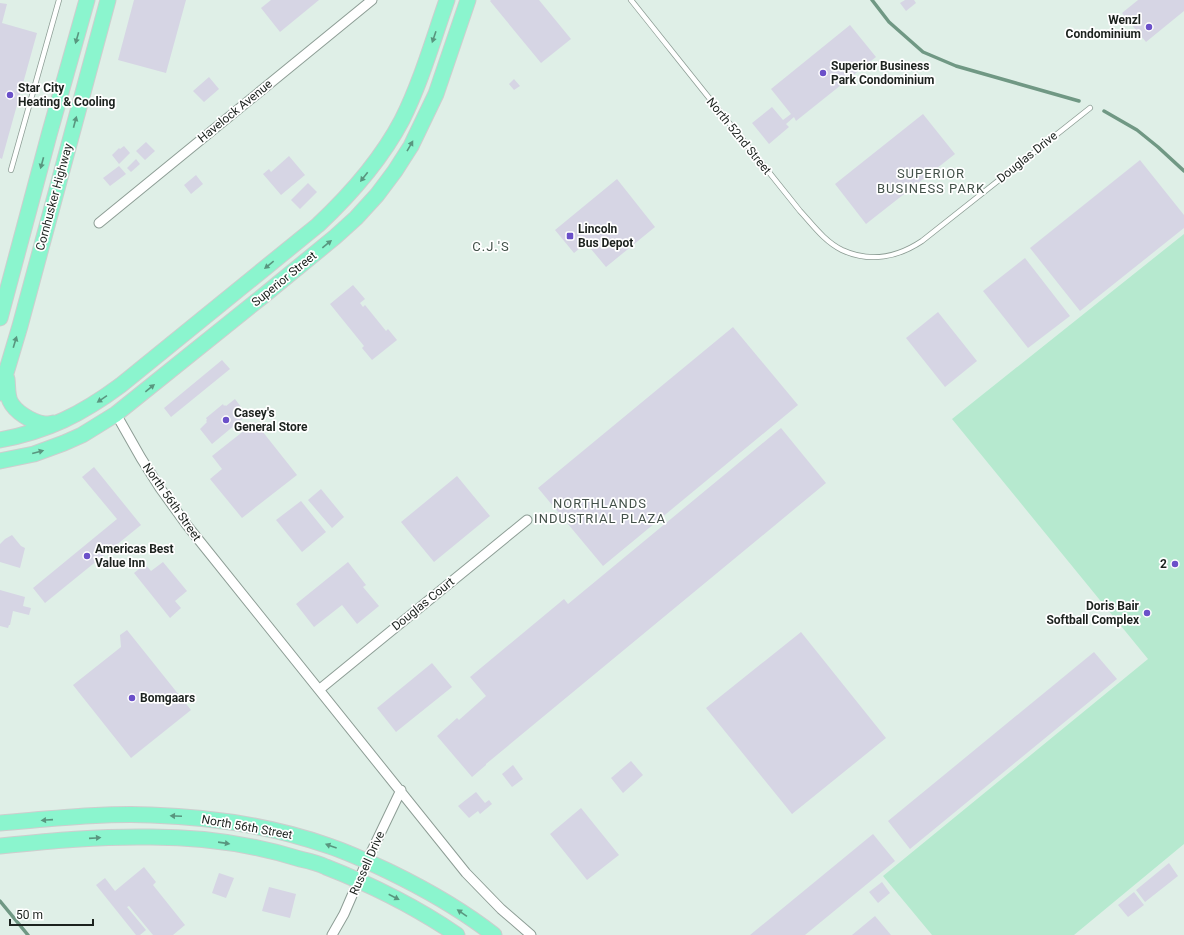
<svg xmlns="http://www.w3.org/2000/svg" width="1184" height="935" viewBox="0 0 1184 935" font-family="Roboto,sans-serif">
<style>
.green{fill:#b6e9cf}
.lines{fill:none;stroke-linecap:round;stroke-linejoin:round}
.stream{stroke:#709884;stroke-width:3.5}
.building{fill:#d6d5e4}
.service-casing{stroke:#8d9d95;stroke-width:6}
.minor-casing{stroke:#8d9d95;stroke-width:11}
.primary-casing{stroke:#cdcece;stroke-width:17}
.service{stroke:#fff;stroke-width:4.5}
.minor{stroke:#fff;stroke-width:9}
.primary{stroke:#8bf5ce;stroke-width:15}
.oneway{fill:#59967f}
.poi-dot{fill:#6b50c9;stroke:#fff;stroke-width:1.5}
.labels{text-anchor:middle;stroke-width:3.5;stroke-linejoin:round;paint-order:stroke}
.poi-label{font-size:12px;font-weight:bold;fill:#1c221e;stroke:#fff;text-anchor:start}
.street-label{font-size:12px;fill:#1c221e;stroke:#fff}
.neighbourhood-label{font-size:13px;letter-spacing:1px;fill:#435149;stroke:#fff}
</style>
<rect width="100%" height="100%" fill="#dfefe7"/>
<path class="green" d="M1184 234V844L1074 935H932L883 876 1148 659 952 419Z"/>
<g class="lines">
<path class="stream" d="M872 0 889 22 923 52 956 66 1079 101
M1104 111 1137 130 1158 147 1184 171
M0 901 28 935"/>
</g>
<path class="building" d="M134 0H186L166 73 118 60Z
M271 0H319L280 32 261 8Z
M491 0H539L571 39 541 63 490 1Z
M905 0H914L916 3 906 11 900 3Z
M1138 0H1184V11L1146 42 1122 13Z
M0 3 7 4 2 23 37 33 2 159 0 158Z
M850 25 876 57 796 121 794 117 786 124 789 127 769 144 752 123 772 107 783 120 791 114 771 89Z
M209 77 219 89 204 102 193 91Z
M514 79 520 86 514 90 509 84Z
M923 114 955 154 866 224 835 184Z
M146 142 155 151 145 160 136 151Z
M124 146 130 153 119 164 112 155 119 148 120 149Z
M289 156 305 175 281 195 263 174 269 169 271 172Z
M136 159 140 164 131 172 127 168Z
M1140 160 1184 215V228L1080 311 1030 248Z
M119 166 126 174 110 186 103 178Z
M196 175 203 184 191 194 184 185Z
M617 179 655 227 606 267 586 243 574 253 555 230Z
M308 183 317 192 300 209 291 200Z
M1025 258 1070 316 1028 348 983 291Z
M353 285 365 299 360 303 363 307 365 305 386 331 388 329 397 340 372 360 362 348 364 346 330 304Z
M938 312 977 361 945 387 906 338Z
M733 327 798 405 603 566 538 488Z
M222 360 230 369 171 417 164 408Z
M235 399 247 415 212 444 200 429 207 422 206 421 207 420 206 418 223 404 224 406 225 405 226 406Z
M255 422 297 475 242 518 210 479 222 469 212 456Z
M781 428 826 483 486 764V765L472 777 437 736 457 718 459 720 486 696 470 677 564 599 568 604Z
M94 467 141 525 45 603 33 588 117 519 82 477Z
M457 476 490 516 434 562 401 522Z
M321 489 344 517 332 528 308 500Z
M301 501 326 532 302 552 276 520Z
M12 535 21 546 25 548 20 568 0 562V544L5 539Z
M163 562 187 591 175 601 181 608 170 618 134 573 145 564 151 571Z
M348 562 366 585 363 587 379 606 357 624 342 605 314 627 296 604Z
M0 590 25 597 23 606 31 608 29 615 13 611 10 625H9L8 628 0 626Z
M127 630 191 710 131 758 73 685 121 647 120 635Z
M801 632 886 738 792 814 706 708Z
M1094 652 1117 679 910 849 888 821Z
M432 663 452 687 396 732 377 708Z
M631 761 643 775 623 793 611 778Z
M513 765 523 779 512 787 502 774Z
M476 792 485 803 489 800 492 804 480 814 478 811 469 818 458 806Z
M581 808 619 855 587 880 550 834Z
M873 834 895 861 805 935H750Z
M1169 863 1178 876 1145 902 1136 890Z
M144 867 156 882 153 885 185 925 173 935H153L129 906 127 907 146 930 140 935H136L96 885 105 878 115 891Z
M219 873 234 878 226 898 212 893Z
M882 882 890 893 878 903 869 892Z
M269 887 296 894 290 918 262 911Z
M1134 892 1144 905 1128 917 1118 905Z
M875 916 891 935H852Z"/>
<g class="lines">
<g class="service-casing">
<path id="service" d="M631 0C675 55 719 111 764 166 776 181 788 196 800 211 813 225 824 241 842 250 870 263 898 257 922 241L1090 108
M11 170 59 0"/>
</g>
<g class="minor-casing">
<path id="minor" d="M99 223 372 0
M116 414 141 458 160 488 186 524 466 873 501 909 531 935
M320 689 527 520
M332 935 344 914 367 861 401 790"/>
</g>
<g class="primary-casing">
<path id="primary" d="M0 318 49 135 87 0
M7 379C8 386 7 394 10 401 15 412 32 422 44 424 47 424 50 424 53 423
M0 393 20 326 108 0
M0 440C48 431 82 414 121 385L318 225C351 194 381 160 402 120 421 82 433 40 447 0
M0 461 34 454 64 443 82 435 116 414 263 296 335 237 356 218 377 195 395 171 411 146 436 94 468 0
M0 823C50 819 101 813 151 815 212 817 272 826 329 846 350 853 371 863 390 872 427 890 462 910 494 935
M0 846C50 841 101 836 151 837 201 837 252 844 300 859 309 861 318 863 326 867 372 885 416 907 457 935"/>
</g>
<use href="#service" class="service"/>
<use href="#minor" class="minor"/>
<use href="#primary" class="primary"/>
</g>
<defs><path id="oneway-solid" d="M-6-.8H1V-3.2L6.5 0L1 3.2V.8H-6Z"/></defs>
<g class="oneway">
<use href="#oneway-solid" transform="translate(434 37) rotate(109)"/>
<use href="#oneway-solid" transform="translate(77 38) rotate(106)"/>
<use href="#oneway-solid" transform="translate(75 122) rotate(-75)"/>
<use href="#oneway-solid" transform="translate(410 146) rotate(-60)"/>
<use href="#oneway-solid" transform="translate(42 163) rotate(105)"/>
<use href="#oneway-solid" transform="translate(364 177) rotate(128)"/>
<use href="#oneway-solid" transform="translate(327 244) rotate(-39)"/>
<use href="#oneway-solid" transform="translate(269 265) rotate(141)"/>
<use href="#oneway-solid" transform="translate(15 342) rotate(-73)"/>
<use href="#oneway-solid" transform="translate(150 388) rotate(-39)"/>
<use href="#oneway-solid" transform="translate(102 399) rotate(146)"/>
<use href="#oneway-solid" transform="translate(38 452) rotate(-15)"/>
<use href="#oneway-solid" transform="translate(176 816) rotate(-178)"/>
<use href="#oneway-solid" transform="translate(47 820) rotate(176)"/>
<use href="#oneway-solid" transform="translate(95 838) rotate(-4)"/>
<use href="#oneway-solid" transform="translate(224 843) rotate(8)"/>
<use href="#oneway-solid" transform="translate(331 846) rotate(-160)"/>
<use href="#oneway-solid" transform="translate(394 897) rotate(27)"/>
<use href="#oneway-solid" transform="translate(462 913) rotate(-146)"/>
</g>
<g class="poi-dot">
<circle cx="1149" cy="27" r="4"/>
<circle cx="823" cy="73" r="4"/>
<circle cx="10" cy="95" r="4"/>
<rect x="566" y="232" width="8" height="8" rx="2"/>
<circle cx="226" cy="420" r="4"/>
<circle cx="87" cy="556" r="4"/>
<circle cx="1175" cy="564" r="4"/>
<circle cx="1147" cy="613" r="4"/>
<circle cx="132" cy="698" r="4"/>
</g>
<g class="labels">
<g class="poi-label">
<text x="1141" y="24" text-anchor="end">Wenzl<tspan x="1141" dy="14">Condominium</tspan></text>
<text x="831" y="70">Superior Business<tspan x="831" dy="14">Park Condominium</tspan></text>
<text x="18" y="92">Star City<tspan x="18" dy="14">Heating &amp; Cooling</tspan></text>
<text x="578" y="233">Lincoln<tspan x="578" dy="14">Bus Depot</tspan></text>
<text x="234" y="417">Casey's<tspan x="234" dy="14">General Store</tspan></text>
<text x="95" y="553">Americas Best<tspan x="95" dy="14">Value Inn</tspan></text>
<text x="1167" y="568" text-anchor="end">2</text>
<text x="1139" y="610" text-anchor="end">Doris Bair<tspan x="1139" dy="14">Softball Complex</tspan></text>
<text x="140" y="702">Bomgaars</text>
</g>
<g class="street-label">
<text transform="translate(235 111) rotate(-39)" y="4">Havelock Avenue</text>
<text transform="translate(739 136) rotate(51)" y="4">North 52nd Street</text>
<text transform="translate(1027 157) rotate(-39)" y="4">Douglas Drive</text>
<text transform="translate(54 197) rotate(-75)" y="4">Cornhusker Highway</text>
<text transform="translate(284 279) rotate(-39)" y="4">Superior Street</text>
<text transform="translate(172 502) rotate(55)" y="4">North 56th Street</text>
<text transform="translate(423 604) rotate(-39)" y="4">Douglas Court</text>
<text transform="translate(247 827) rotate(10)" y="4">North 56th Street</text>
<text transform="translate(367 863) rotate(-66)" y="4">Russell Drive</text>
</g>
<g class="neighbourhood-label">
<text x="931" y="178">SUPERIOR<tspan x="931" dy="15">BUSINESS PARK</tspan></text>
<text x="491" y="251">C.J.'S</text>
<text x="600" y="508">NORTHLANDS<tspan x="600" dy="15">INDUSTRIAL PLAZA</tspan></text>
</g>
</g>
<path d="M10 919v6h83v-6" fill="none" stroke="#1c221e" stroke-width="2"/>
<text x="16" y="919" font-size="12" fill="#1c221e" stroke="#ffffff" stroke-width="3" paint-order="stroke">50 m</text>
</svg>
